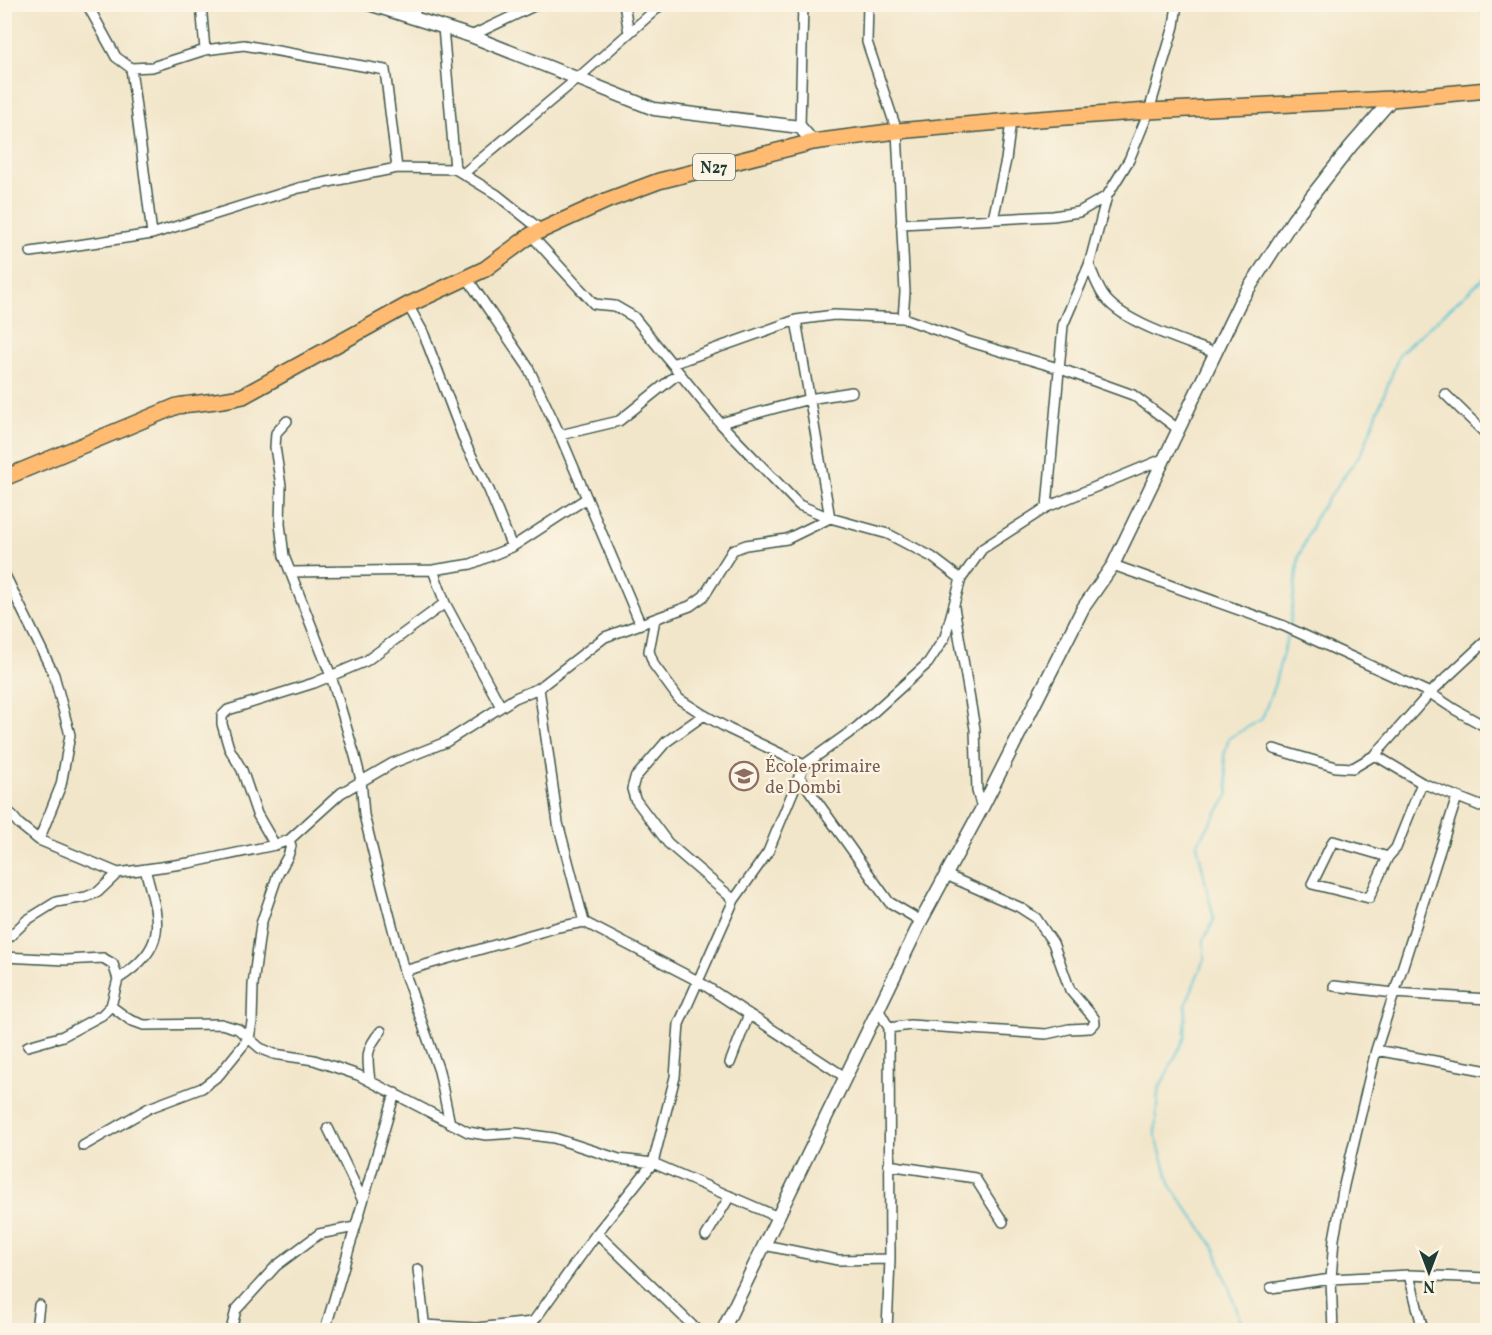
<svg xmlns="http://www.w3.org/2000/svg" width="1492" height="1335" viewBox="0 0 1492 1335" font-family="Vollkorn,serif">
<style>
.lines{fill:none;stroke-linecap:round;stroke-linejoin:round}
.stream{stroke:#59c4d4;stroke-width:2}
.minor-casing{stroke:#3f564a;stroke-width:12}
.tertiary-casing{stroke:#3f564a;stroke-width:15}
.primary-casing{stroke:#3f564a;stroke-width:18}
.minor{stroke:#fff;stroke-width:9}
.tertiary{stroke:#fff;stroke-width:12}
.primary{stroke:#ffbb71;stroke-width:15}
.labels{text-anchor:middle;stroke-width:4.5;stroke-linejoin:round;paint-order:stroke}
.shield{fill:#fcf5e5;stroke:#617469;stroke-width:1.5}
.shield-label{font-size:16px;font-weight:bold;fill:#1f3d34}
.education-label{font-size:18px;fill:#785e54;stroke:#fcf5e5;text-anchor:start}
</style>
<rect width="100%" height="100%" fill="#fcf5e5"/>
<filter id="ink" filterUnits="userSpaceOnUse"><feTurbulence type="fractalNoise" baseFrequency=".0167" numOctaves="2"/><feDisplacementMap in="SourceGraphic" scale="12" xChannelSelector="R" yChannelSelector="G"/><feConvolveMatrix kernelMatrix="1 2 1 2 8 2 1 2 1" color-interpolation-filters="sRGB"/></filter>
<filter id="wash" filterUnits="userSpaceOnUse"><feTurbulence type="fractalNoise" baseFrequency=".008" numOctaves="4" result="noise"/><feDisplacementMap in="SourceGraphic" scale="24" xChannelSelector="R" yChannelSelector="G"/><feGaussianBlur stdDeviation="1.35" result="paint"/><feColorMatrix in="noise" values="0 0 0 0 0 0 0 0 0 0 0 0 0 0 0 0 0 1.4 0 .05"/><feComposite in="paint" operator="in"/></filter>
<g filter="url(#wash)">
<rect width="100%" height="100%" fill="#f2e6ca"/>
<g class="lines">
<path class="stream" d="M1472 4 1488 17
M1488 253V254
M1290 625 1299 556 1317 514 1363 450 1400 353 1488 274
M1244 1330 1215 1248 1171 1186 1155 1135 1158 1091 1185 1037 1186 1004 1204 959V939L1214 920 1197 844 1229 794 1224 756 1229 738 1262 719 1274 686 1289 630"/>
</g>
</g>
<g filter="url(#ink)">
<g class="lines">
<g class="minor-casing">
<path id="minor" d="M87 4 116 57 131 68 152 67 205 50 244 45 385 70 397 168
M201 4 205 50
M624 4 629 33
M868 4 867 42 897 131 905 292 903 318
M414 18 416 4
M443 27 455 169 496 194 541 230
M471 36 538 4
M131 68 152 234
M800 127 803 4
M464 173 578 78 662 4
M993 219 1006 160 1011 121
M901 224 1053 216 1079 212 1107 196
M531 235 594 304 615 306 634 317 720 423 799 505 830 518 888 534 932 557 961 579
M31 252 152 234 299 188 397 168 455 169
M1089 265C1093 274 1097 286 1103 295 1120 322 1185 341 1215 353
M467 278 528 367 560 435 640 623
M408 305 423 332 466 445 489 490 512 547
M672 364 796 320 834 315 903 318 967 341 1058 368 1133 395 1178 429
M1445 394 1488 436
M287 421 276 433 275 447 281 486 280 524 284 556 331 676 355 756 361 780 364 815 376 864 404 971 439 1071 450 1124
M720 423 809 399 852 392
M560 435 619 421 679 373
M1047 507 1063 325 1089 265 1107 196 1129 160 1149 111 1174 26 1177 4
M1113 565 1284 626 1430 693 1454 709 1488 728
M433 570 445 603 501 707
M291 572 433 570 471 564 512 547 587 498
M4 573 54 675 70 735 61 785 39 840
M954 607 975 729 977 791 982 808
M655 619 649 651 654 665 679 699 704 715
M539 688 558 823 584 922
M1274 749 1336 767 1353 768 1375 755 1430 693 1488 639
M1375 755 1422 783 1488 809
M799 776 889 902 921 921
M4 806 19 824 39 840 118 873
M275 845 257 814 242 770 229 748 222 724V716L228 710 314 683 366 661 445 603
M1388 857 1369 898 1312 884 1333 841 1388 857 1396 848 1422 783
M734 900 668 843 635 799 632 789 635 778 666 742 704 715 729 729 804 765
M4 942 27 920 56 902 86 897 98 892 118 873 189 863 275 845 289 840 341 793 393 763 446 742 515 698 539 688 605 637 690 606 704 596 733 550 746 545 787 539 830 518 796 320
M4 957 65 960 103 958 113 964 118 979 111 1006 102 1015 63 1036 28 1046
M404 971 558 927 584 922 698 981 845 1077
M118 979C170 945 159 921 145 869
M1334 986 1394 993 1488 999
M111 1006 130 1020 144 1025 221 1024 238 1029 260 1048 274 1054 314 1060 358 1075 468 1132 486 1135 516 1133 554 1138 619 1159 653 1163 778 1217
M878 1009 889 1028 890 1259 887 1330
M889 1028 910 1025 1046 1034 1069 1029 1090 1028 1095 1023 1094 1018 1070 990 1053 943 1036 918 1019 907 946 875
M1376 1050 1488 1071
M730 1063 749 1014
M370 1081C367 1058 365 1049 381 1031
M328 1128 363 1201
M83 1146 149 1108 202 1088 219 1075 249 1038 252 1022 253 985 261 924 278 874 288 856 291 846 289 840
M888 1165 975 1178 1003 1222
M597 1233 697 1330
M706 1236 730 1196
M764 1245 838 1260 890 1259
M418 1269 425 1330
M1409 1275 1423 1330
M1271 1288 1331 1279 1409 1275 1488 1278
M424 1325 476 1328 533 1322
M36 1330 39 1305
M231 1330 236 1310 276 1266 319 1234 355 1227
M325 1330 395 1093
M534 1330 533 1322 597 1233 653 1163 675 1077 679 1024 734 900 768 852 804 765 856 728 928 663 945 637 961 579 982 549 1047 507 1163 459
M1333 1330 1331 1279 1334 1239 1344 1185 1376 1050 1457 797"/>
</g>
<g class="tertiary-casing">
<path id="tertiary" d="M369 4 471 36 654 109 800 127 813 142
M723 1330 921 921 982 808 1083 608 1113 565 1240 302 1293 220 1351 146 1392 99"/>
</g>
<g class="primary-casing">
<path id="primary" d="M4 478 177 406C199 402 221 402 243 396L408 305 485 269 531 235 608 200 659 181 813 142 897 131 1011 121 1149 111 1392 99 1488 90"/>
</g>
<use href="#minor" class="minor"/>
<use href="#tertiary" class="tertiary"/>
<use href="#primary" class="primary"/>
</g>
</g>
<defs>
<g id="school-ring" transform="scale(1.5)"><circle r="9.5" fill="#fcf5e5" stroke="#8d6e63" stroke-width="1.5"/><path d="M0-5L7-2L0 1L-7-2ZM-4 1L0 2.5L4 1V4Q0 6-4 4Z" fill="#8d6e63"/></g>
</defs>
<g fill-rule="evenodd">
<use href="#school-ring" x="744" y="776"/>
</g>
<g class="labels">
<rect class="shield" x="693" y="154" width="42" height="26" rx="4.5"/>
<g class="shield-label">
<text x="714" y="173">N27</text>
</g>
<g class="education-label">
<text x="765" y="772">École primaire<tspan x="765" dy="21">de Dombi</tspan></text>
</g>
</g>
<rect width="1492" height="1335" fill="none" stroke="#fcf5e5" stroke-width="24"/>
<g transform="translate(1429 1272) rotate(180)" stroke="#fcf5e5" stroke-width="4.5" paint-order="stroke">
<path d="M0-4.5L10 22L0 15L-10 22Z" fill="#1f3d34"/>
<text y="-9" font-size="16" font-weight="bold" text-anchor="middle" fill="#1f3d34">N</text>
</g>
</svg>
